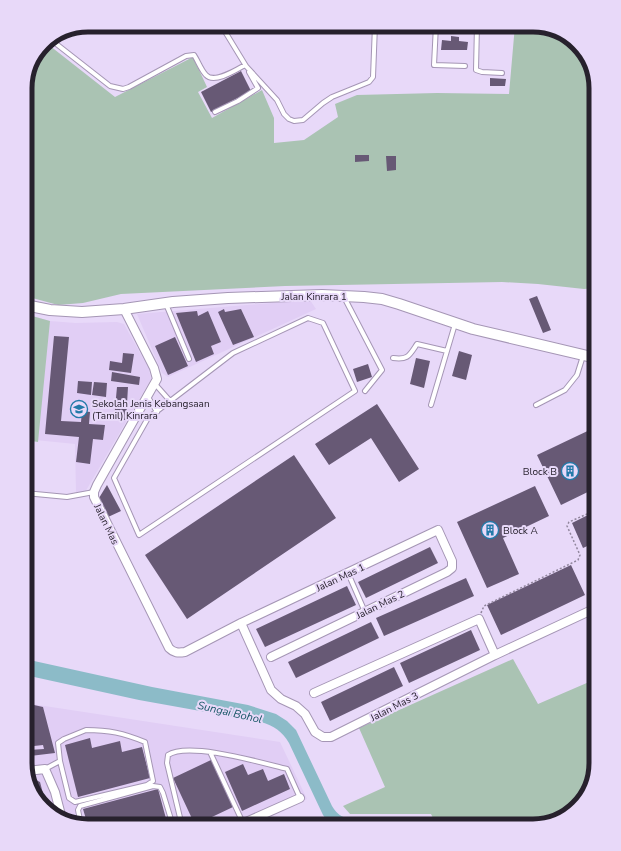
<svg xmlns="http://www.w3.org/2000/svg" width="621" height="851" viewBox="0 0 621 851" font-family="'Nunito Sans',sans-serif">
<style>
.built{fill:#e1cef5}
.green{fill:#aac3b3}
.water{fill:#8cbbc8}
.building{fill:#675975}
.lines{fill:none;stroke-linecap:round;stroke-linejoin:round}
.service-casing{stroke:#a596b5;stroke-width:6}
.minor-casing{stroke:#a596b5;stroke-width:10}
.tertiary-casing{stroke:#a596b5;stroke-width:12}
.path{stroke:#91869d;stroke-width:1.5;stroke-dasharray:2 2;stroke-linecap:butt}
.service{stroke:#fff;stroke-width:4}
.minor{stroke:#fff;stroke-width:8}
.tertiary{stroke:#fff;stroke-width:10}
.labels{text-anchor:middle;stroke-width:4;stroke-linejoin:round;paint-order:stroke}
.street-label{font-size:10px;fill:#27212d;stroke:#e8d9f9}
.poi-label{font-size:10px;fill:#27212d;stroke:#e8d9f9;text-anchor:start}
.water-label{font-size:11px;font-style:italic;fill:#155564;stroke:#e8d9f9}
.rim{fill:none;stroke:#27212d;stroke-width:5}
</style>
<rect width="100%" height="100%" fill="#e8d9f9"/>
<path class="built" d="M310 300 316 309 168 377 162 373 137 314Z
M25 314 50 321 75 323 117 322 124 324 149 369 151 379 84 494 76 492 75 444 25 439Z
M25 703 280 742 307 799 249 826H84L56 817 34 795 25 763Z"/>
<path class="green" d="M515 25H537L565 34 587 56 596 88V288L584 289 538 284 502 282 285 286 121 294 83 303 58 305 25 296V83L45 42 115 97 193 57 207 87 198 92 212 118 262 90 274 118V143L304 140 338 117 335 104 357 95 437 93 509 94Z
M25 314 50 321 38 442 25 440Z
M513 659 538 704 596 679V764L588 794 565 817 534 826H437L431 814H350L343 806 385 787 359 728Z"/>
<path class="water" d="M25 659 152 687 248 705 276 714 287 721 296 730 332 806C336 812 339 816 347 818L423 824 427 826H331L323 815 289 743C282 731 274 726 261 722L139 700 25 675Z"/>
<path class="building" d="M451 36 459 37V41L468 42 467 50H441L442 40 451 41Z
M241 71 251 91 211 112 201 92Z
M490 78 506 79 505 86H490Z
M355 155H369V161L355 162Z
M386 156H396V170L387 171Z
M537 296 551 330 543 333 529 299Z
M224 309 225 312 241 309 254 337 233 345 218 312Z
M197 311 198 316 208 311 221 342 211 346 214 354 196 362 176 313Z
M54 336 69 337 61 421 81 422 82 411 90 412 89 424 105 425 103 440 93 439 90 464 76 462 79 437 45 434Z
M175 337 188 366 168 375 155 346Z
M459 351 472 355 466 380 452 376Z
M123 353 134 354 131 373 109 370 110 361 122 363Z
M416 358 430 361 424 388 410 384Z
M368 364 372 377 357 382 353 369Z
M112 372 140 377 139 385 111 381Z
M78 381 92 382 91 395 77 393Z
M94 382 107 383 106 397 92 395Z
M117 387H128L126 420 114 419Z
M377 404 419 469 399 482 371 438 329 465 315 444Z
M596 427V488L561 505 537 455Z
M294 455 336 518 187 619 145 555Z
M107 485 121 511 108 517 99 498Z
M535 486 549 516 503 538 519 574 487 588 457 522Z
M596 511V542L583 548 572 523Z
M430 547 438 563 366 598 358 582Z
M571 565 585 595 501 635 487 605Z
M466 578 474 596 384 636 376 618Z
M347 586 356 605 265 647 256 629Z
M371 622 379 638 296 678 288 662Z
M471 630 480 650 409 683 400 663Z
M394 667 403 686 330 721 321 702Z
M25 703 43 707 55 753 30 756 29 750 44 749 43 745 25 747Z
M90 738 92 748 120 741 122 752 142 747 150 778 78 797 65 745Z
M211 760 233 807 195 825 173 778Z
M243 764 248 775 263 769 268 781 284 774 290 789 242 811 225 772Z
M34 779 40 782 47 809 34 795 29 780Z
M158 789 168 826H88L83 809Z"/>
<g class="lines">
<g class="service-casing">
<path id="service" d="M221 25 246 66
M436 25 434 65 465 66
M477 25 476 70 482 72 502 73
M50 39 110 86 123 89 129 87 186 56 194 55C198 61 201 70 206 75 214 84 236 70 245 65L277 100 284 114 289 119 294 121 303 120 323 103 332 97 369 82 373 77 375 25
M215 112 238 101 258 88 249 72
M344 297 382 370 365 391
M166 304 189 359
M308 318 323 323 355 391 139 535 114 478 148 418 233 353Z
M393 358C408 360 409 356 417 344L447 351
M155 384 171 402
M148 397 157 412
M431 405 455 324
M536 405 565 390 577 375 583 356
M25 493 67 497 94 492
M25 571H30
M348 573 365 612
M86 730C109 730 123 733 145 742L153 781 147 785 75 802 69 798 60 761 58 743 64 739Z
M210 752 243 823
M45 769 60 761
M81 825 78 810 80 806 153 786 160 787 163 793 173 826
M182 826 167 763 168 755C188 741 262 763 287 769L300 798"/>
</g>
<g class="minor-casing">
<path id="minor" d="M124 309 154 368 157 379 97 485 94 492V497L169 648C174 653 178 653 185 652L241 623 438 530 452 561V568L447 572 271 657
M241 623 271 690 281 699 296 706 305 714 315 732 323 737H331L495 655 596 608
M314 693 479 619 495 655
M27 771 45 769 55 792 62 819
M237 826 300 798"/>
</g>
<g class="tertiary-casing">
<path id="tertiary" d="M25 305 50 310 82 312 124 309 173 302 228 298 322 295 364 297 382 299 399 304 473 329 596 358"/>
</g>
<path class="path" d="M481 613 484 606 578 560 580 555 567 526 569 522 596 510"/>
<use href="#service" class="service"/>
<use href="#minor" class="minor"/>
<use href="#tertiary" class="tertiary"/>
</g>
<defs>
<g id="school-ring" transform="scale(0.9)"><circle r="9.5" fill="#e8d9f9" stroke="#227aa9" stroke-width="1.5"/><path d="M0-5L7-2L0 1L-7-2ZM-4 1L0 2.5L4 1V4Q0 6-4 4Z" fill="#227aa9"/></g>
<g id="building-ring" transform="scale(0.9)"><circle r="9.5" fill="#e8d9f9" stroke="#227aa9" stroke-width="1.5"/><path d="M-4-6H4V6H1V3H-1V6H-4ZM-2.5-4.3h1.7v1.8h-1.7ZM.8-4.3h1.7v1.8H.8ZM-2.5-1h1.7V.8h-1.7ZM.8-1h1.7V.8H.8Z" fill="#227aa9"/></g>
</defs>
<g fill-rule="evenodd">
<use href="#school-ring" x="79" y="409"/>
<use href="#building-ring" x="570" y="471"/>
<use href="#building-ring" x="490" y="530"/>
</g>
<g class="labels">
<g class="street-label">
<text x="314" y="300">Jalan Kinrara 1</text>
<text transform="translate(107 524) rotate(64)" y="4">Jalan Mas</text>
<text transform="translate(340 577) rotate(-25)" y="4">Jalan Mas 1</text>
<text transform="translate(380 604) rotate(-26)" y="4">Jalan Mas 2</text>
<text transform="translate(394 706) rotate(-27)" y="4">Jalan Mas 3</text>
</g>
<g class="poi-label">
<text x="92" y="407">Sekolah Jenis Kebangsaan<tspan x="92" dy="12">(Tamil) Kinrara</tspan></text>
<text x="557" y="475" text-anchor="end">Block B</text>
<text x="503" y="534">Block A</text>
</g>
<g class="water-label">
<text transform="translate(230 712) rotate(13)" y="4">Sungai Bohol</text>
</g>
</g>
<path d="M0 0H621V851H0ZM88 32H533A56 56 0 0 1 589 88V763A56 56 0 0 1 533 819H88A56 56 0 0 1 32 763V88A56 56 0 0 1 88 32Z" fill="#e8d9f9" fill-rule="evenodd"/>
<path class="rim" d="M88 32H533A56 56 0 0 1 589 88V763A56 56 0 0 1 533 819H88A56 56 0 0 1 32 763V88A56 56 0 0 1 88 32Z"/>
</svg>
